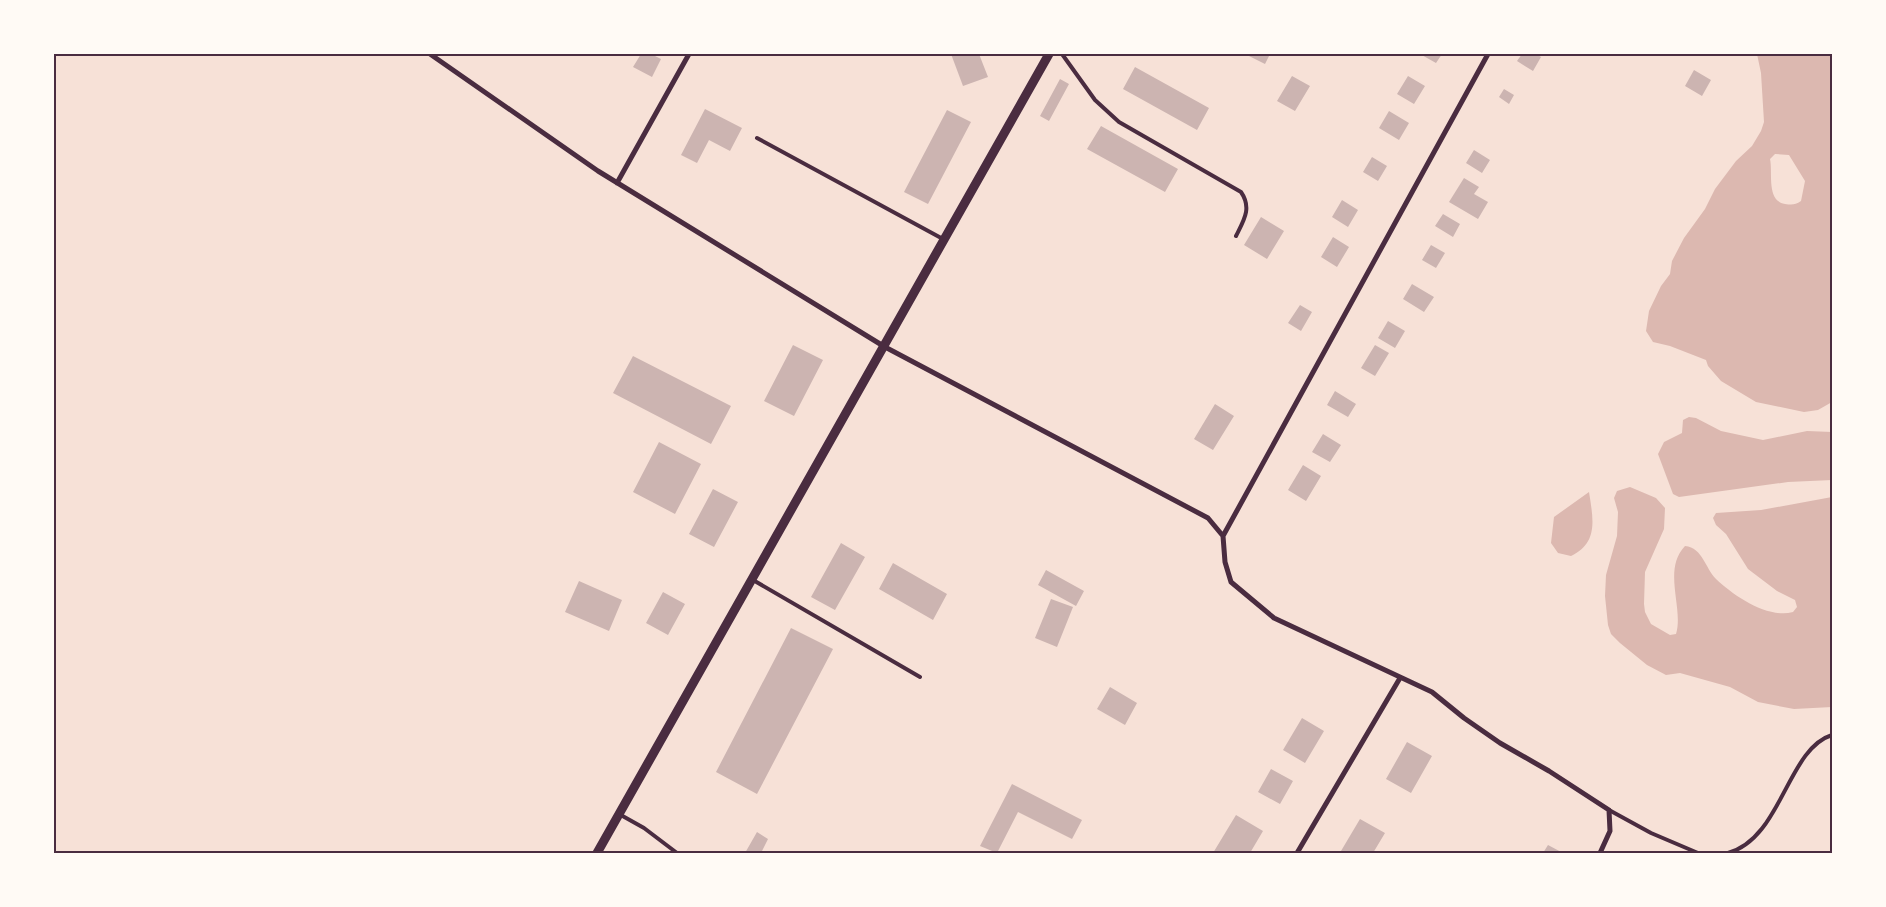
<svg xmlns="http://www.w3.org/2000/svg" width="1886" height="907" viewBox="0 0 1886 907" font-family="Merriweather,serif">
<style>
.water{fill:#dcb8b0;fill-rule:evenodd}
.building{fill:#ccb4b1}
.lines{fill:none;stroke-linecap:round;stroke-linejoin:round}
.service{stroke:#4a2c40;stroke-width:4}
.minor{stroke:#4a2c40;stroke-width:5}
.tertiary{stroke:#4a2c40;stroke-width:9}
.neatline{fill:none;stroke:#4a2c40;stroke-width:2}
</style>
<rect width="100%" height="100%" fill="#f7e1d7"/>
<path class="water" d="M1757 54H1832V402L1818 410 1804 412 1756 402 1721 381 1708 366 1706 360 1670 346 1653 342 1646 331 1649 311 1661 286 1670 274 1672 261 1684 238 1705 209 1715 189 1736 161 1752 146 1761 131 1764 122 1761 73ZM1775 154 1789 155 1805 181 1801 201C1795 205 1792 205 1785 204 1766 201 1773 172 1770 159Z
M1689 417 1696 418 1721 431 1763 440 1807 431 1832 432V480L1788 482 1679 497 1673 494 1658 454 1664 442 1682 433 1683 420Z
M1630 487 1656 498 1665 508 1664 529 1645 572 1644 604 1645 612 1651 624 1670 635 1676 634C1684 608 1662 570 1685 546 1703 548 1705 568 1716 579 1734 596 1768 619 1793 612L1797 607 1795 600 1777 591 1748 569 1726 534 1716 525 1713 518 1716 513 1761 510 1832 497V707L1794 709 1758 702 1730 687 1680 673 1666 675 1647 665 1620 643 1611 634 1608 625 1605 596 1606 575 1617 536 1618 512 1614 498 1617 491Z
M1589 492C1593 518 1599 543 1571 556L1558 553 1551 543 1554 517Z"/>
<path class="building" d="M641 54H651L661 59 652 77 633 67Z
M951 54H979L988 77 963 86Z
M1245 54H1270L1265 64Z
M1420 54H1442L1436 63Z
M1522 54H1536L1541 57 1533 71 1517 61Z
M1135 67 1209 108 1197 130 1123 89Z
M1694 70 1711 80 1702 96 1685 86Z
M1292 76 1310 86 1295 111 1277 101Z
M1408 76 1425 86 1414 104 1397 94Z
M1060 79 1069 84 1049 121 1040 116Z
M1504 89 1514 95 1509 104 1499 97Z
M705 109 742 128 730 151 709 140 697 163 681 155Z
M947 110 971 122 928 204 904 192Z
M1389 111 1409 123 1399 140 1379 128Z
M1101 126 1178 169 1165 192 1087 149Z
M1474 150 1490 160 1482 173 1466 163Z
M1372 157 1387 166 1378 181 1363 172Z
M1464 178 1479 187 1474 194 1488 202 1478 219 1449 202Z
M1342 200 1358 210 1348 227 1332 217Z
M1443 214 1460 224 1453 237 1435 226Z
M1261 217 1284 231 1267 259 1244 245Z
M1333 237 1349 247 1337 267 1321 257Z
M1431 245 1445 253 1436 268 1422 260Z
M1412 284 1434 297 1424 312 1403 299Z
M1300 305 1312 312 1301 331 1288 323Z
M1388 321 1405 331 1395 348 1378 338Z
M793 345 823 360 794 416 764 401Z
M1375 345 1389 353 1375 376 1361 368Z
M633 356 731 406 711 444 613 393Z
M1335 391 1356 404 1348 417 1327 405Z
M1215 404 1234 416 1213 450 1194 439Z
M1323 434 1341 445 1330 462 1312 452Z
M659 442 701 464 675 514 633 492Z
M1303 465 1321 476 1306 501 1288 490Z
M713 489 738 502 714 547 689 534Z
M841 543 865 557 835 610 811 597Z
M893 563 947 594 933 620 879 589Z
M1046 570 1084 591 1076 606 1038 585Z
M579 581 622 600 609 631 565 612Z
M663 592 685 604 668 635 646 623Z
M1051 599 1073 607 1057 647 1035 638Z
M791 628 833 649 757 794 716 772Z
M1110 687 1137 703 1125 725 1097 709Z
M1302 718 1324 731 1305 763 1283 750Z
M1407 742 1432 756 1411 793 1386 779Z
M1271 769 1293 781 1280 804 1258 792Z
M1012 784 1082 820 1072 839 1018 812 997 853 980 846Z
M1236 815 1263 831 1250 853H1213Z
M1360 819 1385 833 1373 853H1344L1341 851Z
M757 832 768 839 761 853H745Z
M1548 845 1563 853H1543Z"/>
<g class="lines">
<path class="service" d="M1062 54 1095 100 1119 122 1241 192C1252 208 1244 220 1236 236
M757 138 943 239
M753 580 920 677
M1609 810 1651 833 1698 853
M619 814 644 828 677 853
M1728 853C1782 838 1787 749 1832 735"/>
<path class="minor" d="M430 54 598 171 885 347 1208 518 1223 536 1225 562 1231 582 1274 618 1432 692 1464 718 1500 743 1549 771 1609 810 1610 831 1600 853
M617 183 689 54
M1223 536 1488 54
M1297 853 1400 678"/>
<path class="tertiary" d="M597 853 1049 54"/>
</g>
<rect width="1886" height="907" fill="none" stroke="#fffaf5" stroke-width="110"/>
<rect x="55" y="55" width="1776" height="797" class="neatline"/>
</svg>
